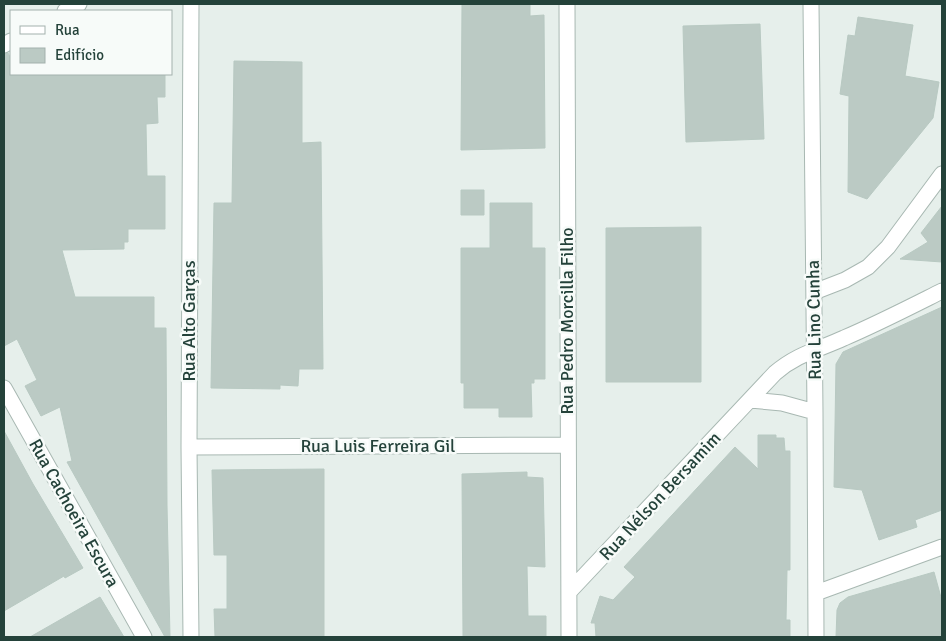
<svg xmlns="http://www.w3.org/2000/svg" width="946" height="641" viewBox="0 0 946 641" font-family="Signika,sans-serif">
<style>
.building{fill:#bbcac4;stroke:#b8c9c2}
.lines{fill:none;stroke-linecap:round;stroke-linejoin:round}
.street-casing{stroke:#a8b8b2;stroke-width:17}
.street{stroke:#fff;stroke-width:15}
.labels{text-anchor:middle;stroke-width:5;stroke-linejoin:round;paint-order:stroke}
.street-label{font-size:18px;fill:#24423a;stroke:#f7fbf9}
</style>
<rect width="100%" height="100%" fill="#e6efeb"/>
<path class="building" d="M462 4H530V16L544 15 545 148 461 150Z
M858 17 913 25 905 76 939 82 933 118 867 199 848 192 849 96 840 94 848 35 855 36Z
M760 24 764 139 686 142 683 26Z
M8 53 11 59V74H165V97H157L158 123 146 124 147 176H165V229H128V242H124V249L62 250 75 297H154V328H166L167 505 170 637H165L67 462 72 461 60 407 41 416 25 386 37 380 17 339 4 346V54Z
M234 61 302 62V143L321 142 323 369H299L298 386 280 385V389L211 388 214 203H232Z
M461 190H484V215H461Z
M490 203H532V248H545V379H534V383H531L532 417H499V408H464V383H461V248H490Z
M942 206V262L900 259 928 242 921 233Z
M701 227V382H606V228Z
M942 307V510L915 520 917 527 879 540 862 490 834 487 836 364 843 352Z
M4 431 33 484 83 568 65 578 64 576 4 611Z
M758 435H776V438H784L785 451H790V570H787L786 620H790V637H596L595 623H591L600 596 613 600 635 577 624 567 735 447 758 469Z
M324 469V637H215L214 609H227V555H214L212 470Z
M527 472V477L543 478 545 567 527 566 528 616H546V637L463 636 462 474Z
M934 572 942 601V637H836L837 610 840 603 848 597Z
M100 597 124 637H30Z"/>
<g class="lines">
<g class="street-casing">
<path id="street" d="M567 4 569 637
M811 4 815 412 816 637
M65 11 79 4
M4 45 11 41
M814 292 845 280 868 267 888 247 942 174
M4 388 144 637
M750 400 782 403 815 412
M189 447 567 445
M569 592 775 373C797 354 818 350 844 338 877 324 910 307 942 291
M816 593 942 547
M191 637 189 447 191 4"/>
</g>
<use href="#street" class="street"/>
</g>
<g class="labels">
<g class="street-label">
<text transform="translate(814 320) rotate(-91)" y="6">Rua Lino Cunha</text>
<text transform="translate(189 321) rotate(-90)" y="6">Rua Alto Garças</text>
<text transform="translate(567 321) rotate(-90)" y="6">Rua Pedro Morcilla Filho</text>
<text x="378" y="452">Rua Luis Ferreira Gil</text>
<text transform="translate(660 496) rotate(-47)" y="6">Rua Nélson Bersamim</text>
<text transform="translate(74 513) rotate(61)" y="6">Rua Cachoeira Escura</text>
</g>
</g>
<rect width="946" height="641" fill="none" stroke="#24423a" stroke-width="10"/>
<rect x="10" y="10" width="162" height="65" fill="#f7fbf9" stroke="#a3b1ad"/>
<rect x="20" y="26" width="25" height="8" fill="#ffffff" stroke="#a3b1ad"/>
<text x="55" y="35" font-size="15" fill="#24423a">Rua</text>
<rect x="20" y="48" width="25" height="15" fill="#bbcac4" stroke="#a3b1ad"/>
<text x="55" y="60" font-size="15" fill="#24423a">Edifício</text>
</svg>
